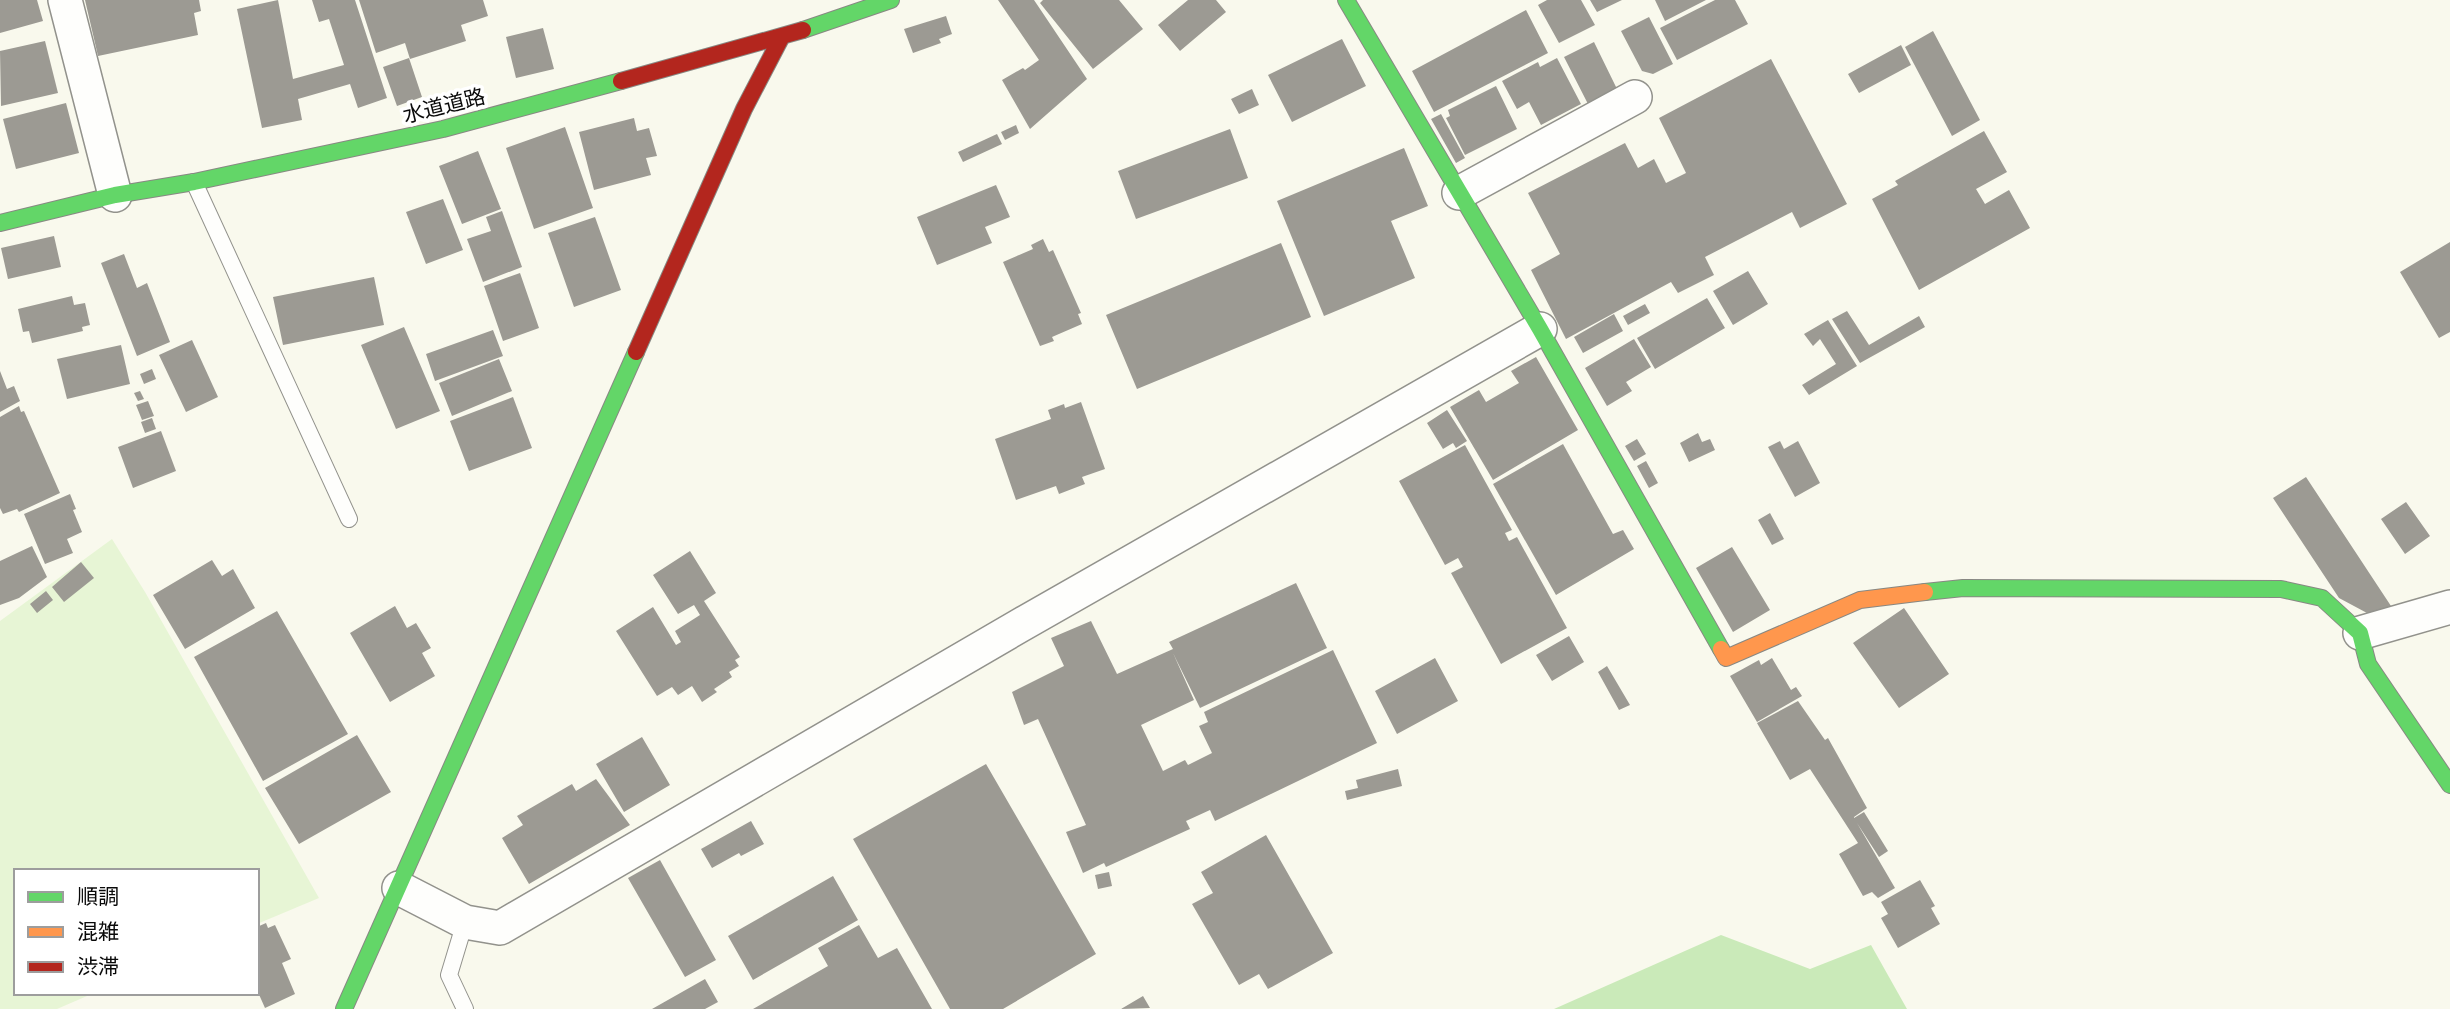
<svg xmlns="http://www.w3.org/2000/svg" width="2450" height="1009" viewBox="0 0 2450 1009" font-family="'Times New Roman','Noto Sans JP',serif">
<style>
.forest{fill:#caeab9}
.pitch{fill:#e7f5d5}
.building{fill:#9c9a93}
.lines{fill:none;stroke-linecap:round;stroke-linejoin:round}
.lane-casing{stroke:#92928c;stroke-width:18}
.street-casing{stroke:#92928c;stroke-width:36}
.fast-casing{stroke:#888883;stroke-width:18}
.slow-casing{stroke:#888883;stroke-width:18}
.jam-casing{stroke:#888883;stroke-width:18}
.lane{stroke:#fefefc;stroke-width:16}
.street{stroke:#fefefc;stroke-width:33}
.fast{stroke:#63d668;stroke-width:16}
.slow{stroke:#ff974d;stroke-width:16}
.jam{stroke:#b3261e;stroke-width:16}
.labels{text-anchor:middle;stroke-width:7;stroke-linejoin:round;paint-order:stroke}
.street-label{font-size:21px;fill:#0a0a0a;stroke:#fff}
</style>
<rect width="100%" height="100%" fill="#f9f9ed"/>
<path class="forest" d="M1721 935 1810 969 1871 945 1907 1009H1554Z"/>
<path class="pitch" d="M112 539 145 592 319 898 257 924V871H16V993H94L57 1009H0V621Z"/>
<path class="building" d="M0 0H37L43 21 0 33Z
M85 0H199L201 11 194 13 198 35 98 56Z
M278 0 293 79 344 65 329 19 319 22 312 0H355L387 98 358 108 350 84 298 99 302 120 262 128 237 9Z
M359 0H483L488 16 461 25 466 41 410 59 405 43 376 53Z
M998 0H1034L1087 79 1030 129 1002 80 1023 68 1025 70 1039 60Z
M1043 0H1119L1143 29 1093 69 1040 3Z
M1188 0H1216L1226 12 1180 51 1158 25Z
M1547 0H1581L1595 25 1559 43 1538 5Z
M1590 0H1622L1597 12Z
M1655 0H1706L1665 21Z
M1715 0H1735L1748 24 1677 60 1660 28Z
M1526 10 1548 53 1434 112 1412 71Z
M946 16 952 34 939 39 941 43 913 53 904 29Z
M1649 17 1673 64 1653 74 1642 71 1621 31Z
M543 28 554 69 516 78 506 37Z
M1933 31 1980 120 1952 136 1905 47Z
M1342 39 1366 86 1292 122 1268 75Z
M45 41 58 93 1 106 0 51Z
M1594 42 1617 89 1588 104 1564 57Z
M1901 45 1911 65 1859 93 1848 74Z
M409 58 422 97 397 106 383 67Z
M1557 58 1581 104 1541 125 1529 102 1517 109 1502 81 1538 62 1540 67Z
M1771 59 1847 204 1800 228 1792 212 1705 257 1714 275 1678 293 1671 282 1566 339 1531 270 1560 254 1528 193 1625 143 1638 168 1654 159 1666 183 1686 173 1659 118Z
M1496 86 1517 129 1465 155 1446 118 1450 116 1448 110Z
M1252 89 1259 105 1239 114 1231 99Z
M66 103 79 153 16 169 3 119Z
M1441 114 1465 158 1456 163 1431 119Z
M634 118 637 131 649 128 657 156 646 158 651 175 594 190 579 132Z
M1016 125 1019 133 1005 140 1001 132Z
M565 127 593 208 534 229 506 148Z
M1230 129 1248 178 1136 219 1118 171Z
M1984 131 2007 172 1976 189 1985 204 2009 190 2030 228 1919 290 1872 199 1898 185 1895 181Z
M997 134 1002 144 963 162 958 152Z
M1404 148 1428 206 1391 221 1415 278 1324 316 1277 201Z
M478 151 501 209 462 224 439 166Z
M996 185 1010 217 985 227 992 243 937 265 917 217Z
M443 199 463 250 426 264 406 212Z
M502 211 522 267 483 282 467 239 491 231 486 217Z
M595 217 621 290 574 307 548 233Z
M54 236 61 267 8 279 1 248Z
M1043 239 1049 252 1053 250 1081 313 1078 314 1082 324 1052 337 1054 341 1040 346 1003 262 1033 249 1031 245Z
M2450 242V332L2439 338 2400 272Z
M1281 243 1311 317 1137 389 1106 315Z
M124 254 137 288 147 283 170 342 137 356 101 263Z
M1748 271 1768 304 1733 325 1713 291Z
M520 273 539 328 503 341 484 286Z
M374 277 384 325 283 345 273 297Z
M72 296 74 305 85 303 90 325 82 327 83 331 32 343 29 331 23 332 18 309Z
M1707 298 1725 328 1655 369 1637 338Z
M1645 304 1650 313 1628 325 1623 316Z
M1847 311 1869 345 1919 316 1925 327 1860 363 1832 319Z
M1614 314 1623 331 1583 353 1574 337Z
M1828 320 1857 366 1809 395 1802 385 1836 364 1820 339 1813 346 1804 334Z
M404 327 440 411 396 429 361 345Z
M493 330 503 356 435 381 426 354Z
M1634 339 1651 367 1626 382 1632 391 1607 406 1585 368Z
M192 340 218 397 186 412 159 355Z
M121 345 130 384 67 399 57 359Z
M1536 357 1578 430 1493 480 1450 407 1479 390 1486 402 1519 383 1511 371Z
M499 359 512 391 452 416 439 383Z
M152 369 156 379 144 384 140 374Z
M0 371 7 389 14 386 20 401 0 412Z
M140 391 144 399 138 401 134 393Z
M513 397 532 448 469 471 450 421Z
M148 401 154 416 142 420 136 405Z
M1081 402 1105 469 1082 477 1085 484 1059 494 1056 486 1016 500 995 439 1051 419 1048 410 1064 404 1065 408Z
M19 406 21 412 24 411 60 493 19 512 17 509 3 514 0 508V417Z
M1447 410 1467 441 1456 448 1453 443 1443 449 1427 423Z
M152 418 156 429 145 433 141 422Z
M161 431 176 471 133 488 118 447Z
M1698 433 1702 442 1710 439 1715 450 1689 462 1680 443Z
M1637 439 1646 454 1634 461 1625 446Z
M1780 441 1784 449 1798 441 1820 483 1795 497 1768 447Z
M1563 444 1613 534 1623 530 1634 549 1556 595 1493 484Z
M1465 445 1512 530 1505 533 1509 541 1517 537 1567 628 1501 664 1451 573 1463 567 1458 558 1445 565 1399 481Z
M1646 461 1658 483 1649 488 1637 466Z
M2306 477 2391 606 2367 613 2339 598 2273 498Z
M70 494 76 509 73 510 82 532 67 539 73 553 45 564 24 514Z
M2406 502 2430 536 2405 554 2381 519Z
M1770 513 1784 539 1772 545 1758 520Z
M32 546 47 577 19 598 0 605V561Z
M1732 547 1770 610 1733 632 1696 568Z
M690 551 716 593 704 601 740 657 735 660 739 666 729 672 732 677 714 689 717 692 702 702 692 686 678 695 672 687 657 696 616 631 653 607 676 645 681 642 675 631 700 615 694 605 678 614 653 575Z
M212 560 222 576 233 569 255 608 185 649 153 595Z
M81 562 94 578 64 602 52 587Z
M1296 583 1327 648 1200 708 1173 653 1194 700 1141 725 1163 771 1185 760 1188 765 1212 753 1199 726 1208 722 1204 712 1333 650 1377 743 1215 821 1210 810 1186 821 1190 829 1106 867 1104 863 1083 873 1066 832 1086 825 1038 719 1024 725 1012 692 1064 666 1051 638 1091 621 1117 674 1173 649 1169 642Z
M46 591 53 600 37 613 30 604Z
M395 606 407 628 416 623 431 648 422 653 435 676 390 702 350 633Z
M1904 608 1949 674 1899 708 1853 643Z
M277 611 348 734 263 781 194 657Z
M1569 636 1584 662 1552 681 1536 655Z
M1435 658 1458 701 1397 734 1375 691Z
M1772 658 1791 690 1796 687 1802 696 1757 722 1730 676 1759 660 1761 665Z
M1607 666 1630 705 1619 710 1598 672Z
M1798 701 1825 740 1828 738 1867 808 1854 817V818L1864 812 1888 851 1879 857 1857 823 1895 888 1878 898 1872 892 1863 896 1839 854 1858 843 1810 769 1790 780 1757 723Z
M357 735 391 792 299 844 265 788Z
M642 737 670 785 624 812 596 764Z
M986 764 1096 954 1003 1009H950L853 839Z
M1398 769 1402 786 1347 800 1345 791 1358 788 1356 780Z
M596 779 630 825 529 884 502 838 523 825 517 816 572 784 576 791Z
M751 821 764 844 741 856 739 853 712 868 701 849Z
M1266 835 1333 953 1268 989 1259 974 1239 985 1192 904 1213 893 1201 872Z
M660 860 716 960 685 977 628 878Z
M1109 872 1112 886 1098 889 1095 875Z
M833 876 858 920 753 980 728 936Z
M1920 880 1935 906 1931 908 1940 924 1898 948 1881 918 1888 914 1881 902Z
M266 923 268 928 275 925 291 959 282 963 295 994 265 1008 257 990V927Z
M859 925 878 958 897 948 932 1009H753L828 966 818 948Z
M705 979 718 1002 705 1009H652Z
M1143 996 1150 1008 1121 1009Z"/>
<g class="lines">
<g class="lane-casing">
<path id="lane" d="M194 182 349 519
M465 922 449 975 465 1009"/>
</g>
<g class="street-casing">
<path id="street" d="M65 0 115 195
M1459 193 1635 97
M2360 633 2450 607
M399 888 465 922 500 928 1019 626 1540 329"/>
</g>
<g class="fast-casing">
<path id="fast" d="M1346 0 1540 329 1721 649
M803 30 891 0
M0 223 115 195 194 182 443 129 621 81
M1925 592 1963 588 2281 589 2322 598 2360 633 2368 664 2450 785
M344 1009 636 352"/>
</g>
<g class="slow-casing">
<path id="slow" d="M1721 649 1726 658 1860 600 1925 592"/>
</g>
<g class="jam-casing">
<path id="jam" d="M621 81 803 30
M636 352 744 109 781 38"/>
</g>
<use href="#lane" class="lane"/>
<use href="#street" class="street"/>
<use href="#fast" class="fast"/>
<use href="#slow" class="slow"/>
<use href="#jam" class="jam"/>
</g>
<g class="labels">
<g class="street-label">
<text transform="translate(444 106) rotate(-14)" y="7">水道道路</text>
</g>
</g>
<rect x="14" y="869" width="245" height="126" fill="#ffffff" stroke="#9d9d9d" stroke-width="2"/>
<rect x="28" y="892" width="35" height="10" fill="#63d668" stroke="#9d9d9d" stroke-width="2"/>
<text x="77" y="904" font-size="21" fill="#0a0a0a">順調</text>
<rect x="28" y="927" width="35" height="10" fill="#ff974d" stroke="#9d9d9d" stroke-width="2"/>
<text x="77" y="939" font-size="21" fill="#0a0a0a">混雑</text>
<rect x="28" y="962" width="35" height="10" fill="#b3261e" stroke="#9d9d9d" stroke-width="2"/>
<text x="77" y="974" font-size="21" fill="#0a0a0a">渋滞</text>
</svg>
